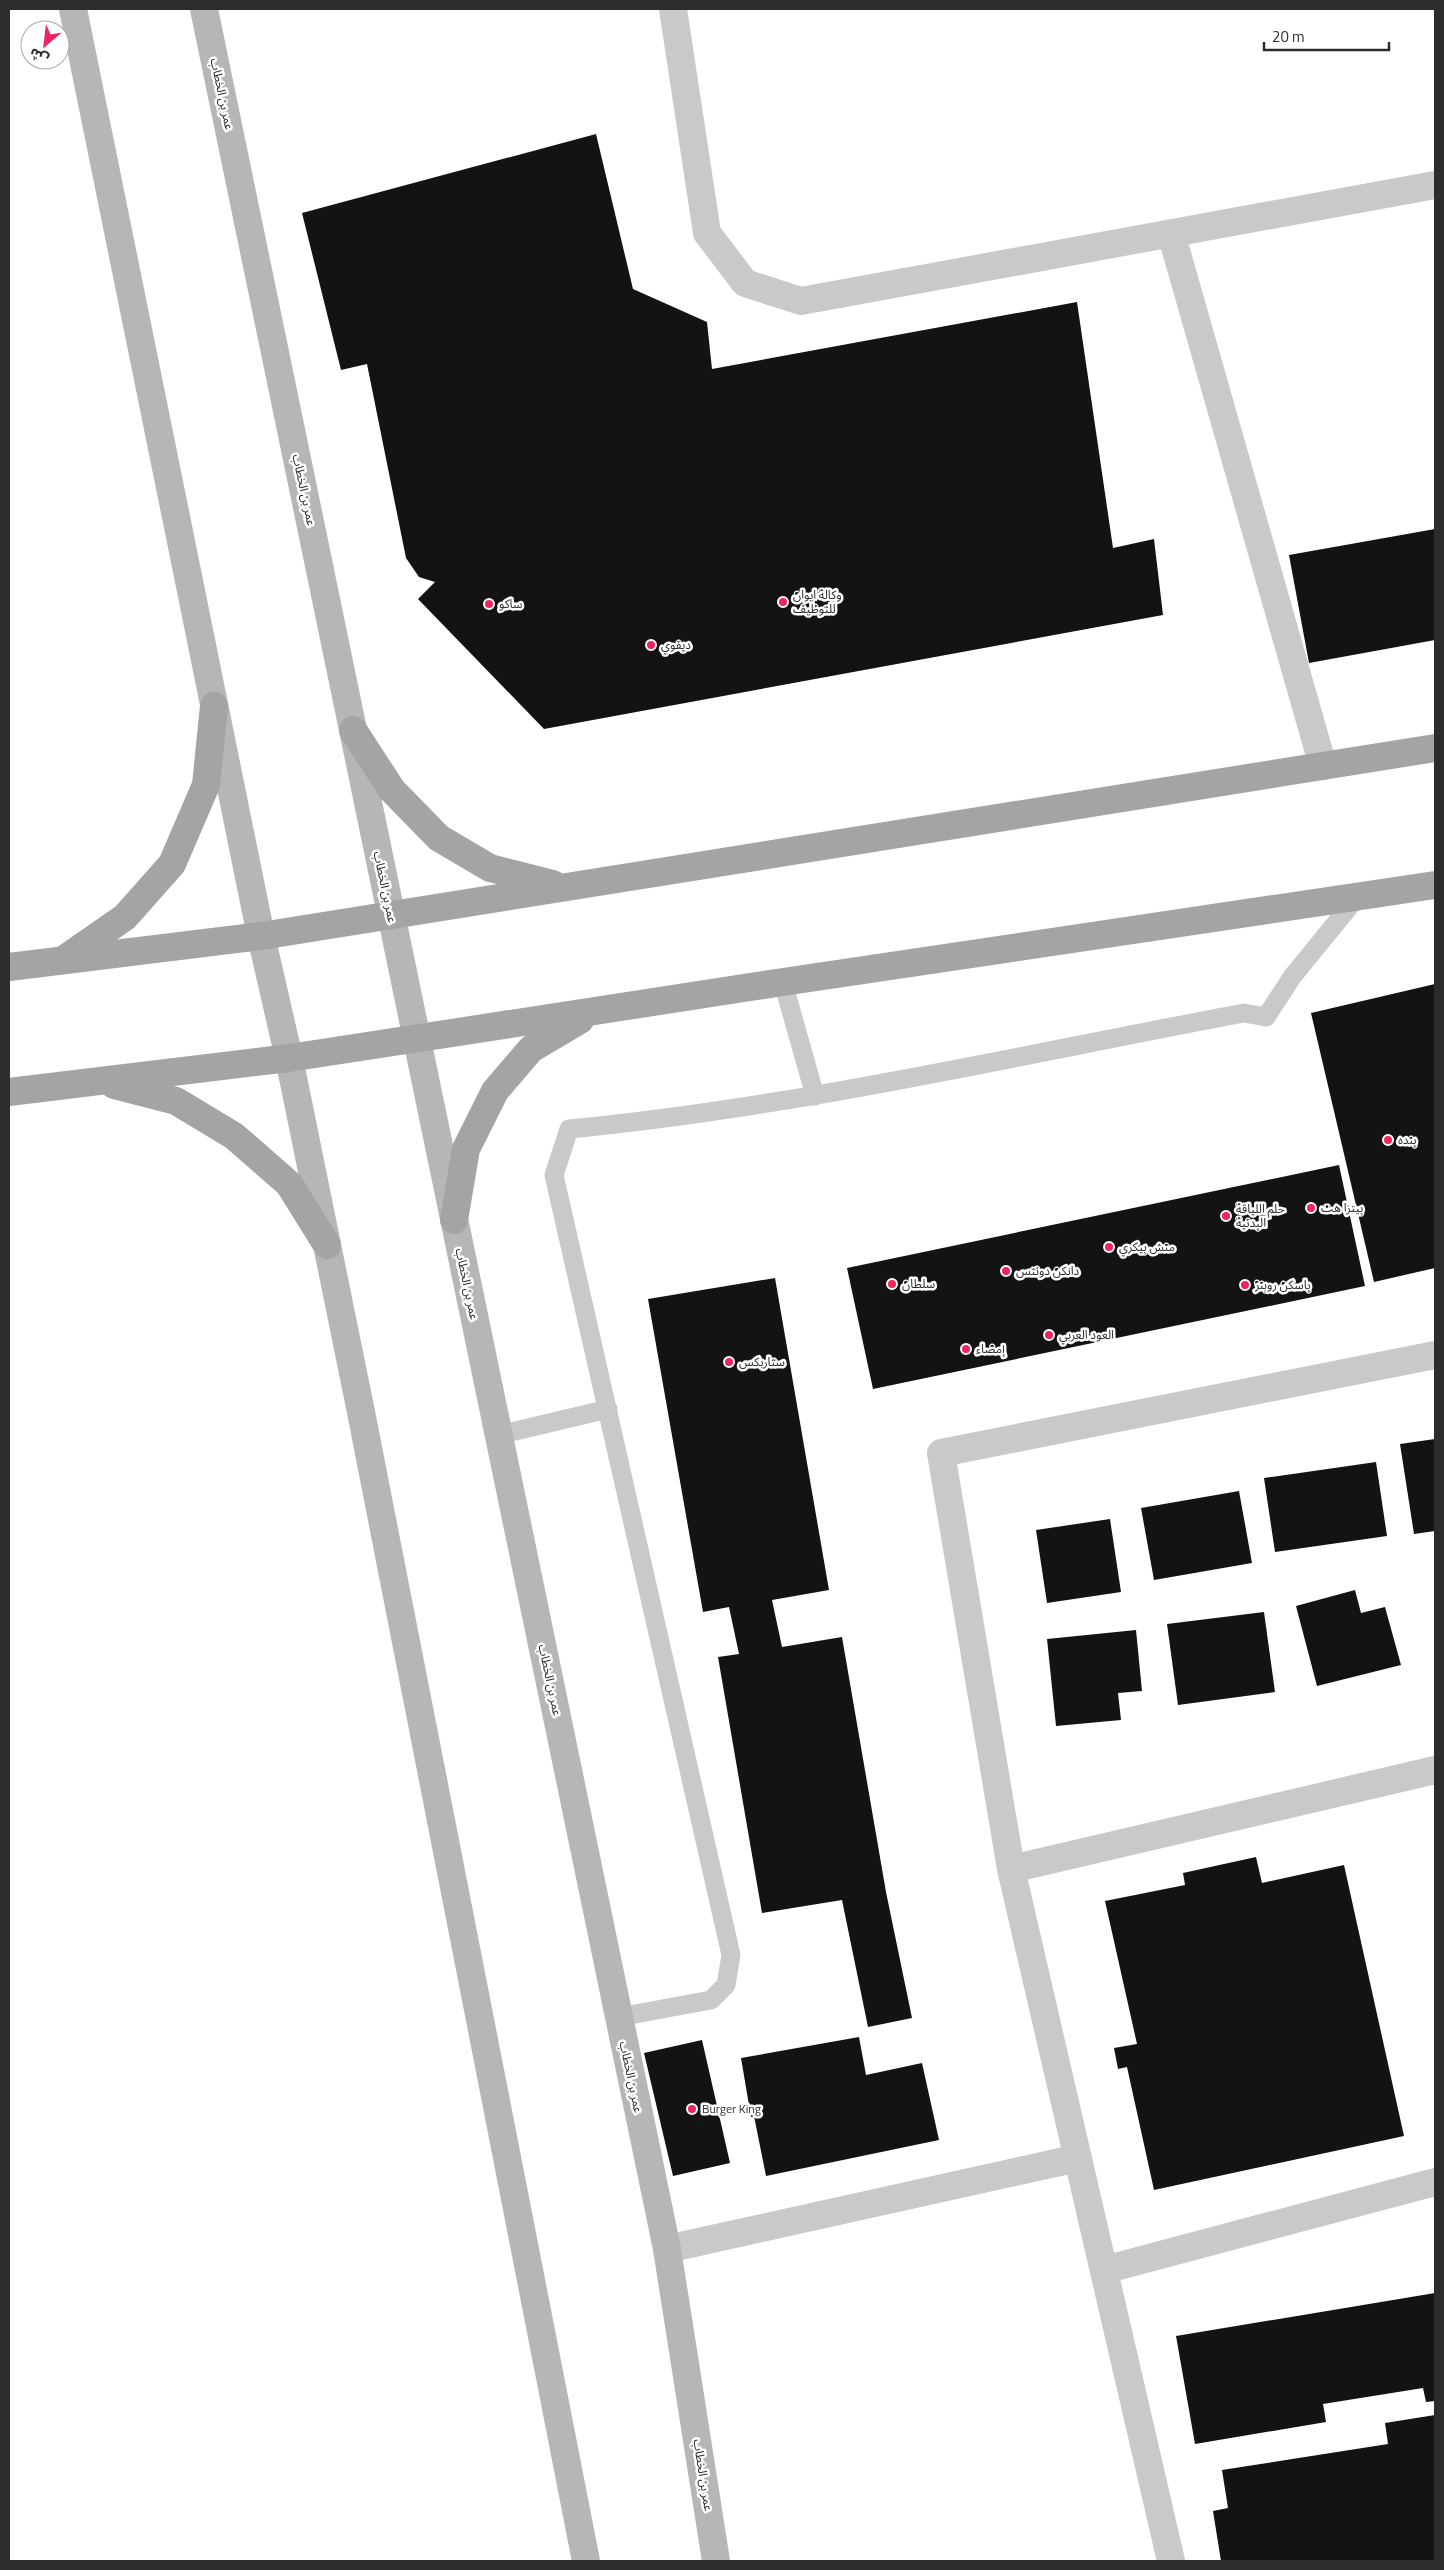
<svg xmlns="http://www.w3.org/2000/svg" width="1444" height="2570" viewBox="0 0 1444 2570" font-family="'Titillium Web','Noto Sans Arabic',sans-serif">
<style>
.building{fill:#131313}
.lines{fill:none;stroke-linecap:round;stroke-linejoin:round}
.lane{stroke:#c9c9c9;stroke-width:19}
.street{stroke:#c9c9c9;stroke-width:28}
.secondary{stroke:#b6b6b6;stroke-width:28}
.primary{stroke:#a4a4a4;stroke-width:28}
.poi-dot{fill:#ef2360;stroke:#fff;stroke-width:2}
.labels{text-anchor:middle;stroke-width:5;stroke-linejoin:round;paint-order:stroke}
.street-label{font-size:12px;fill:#2c2c2c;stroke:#fff}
.poi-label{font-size:12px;fill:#2c2c2c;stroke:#fff;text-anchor:start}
</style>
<rect width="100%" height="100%" fill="#fff"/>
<path class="building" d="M596 134 633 289 707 322 712 369 1077 302 1113 548 1154 539 1163 615 544 729 418 599 435 582 419 577 406 558 367 364 341 370 302 213Z
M1435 529V640L1309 663 1289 555Z
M1435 984V1268L1374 1282 1311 1013Z
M1339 1165 1365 1286 873 1389 847 1268Z
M775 1278 829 1590 772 1600 782 1647 842 1637 886 1892 912 2018 868 2027 842 1900 762 1913 718 1657 739 1654 729 1607 703 1612 648 1299Z
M1435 1439V1531L1414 1534 1400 1444Z
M1376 1462 1387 1536 1275 1552 1264 1478Z
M1239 1491 1252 1563 1154 1580 1141 1508Z
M1110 1519 1121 1592 1047 1603 1036 1530Z
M1355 1590 1361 1613 1385 1607 1401 1665 1317 1686 1296 1606Z
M1264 1612 1275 1692 1178 1705 1167 1624Z
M1136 1630 1142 1691 1118 1693 1121 1720 1056 1726 1047 1639Z
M1256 1857 1262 1883 1344 1865 1404 2136 1154 2190 1127 2067 1118 2069 1114 2048 1137 2044 1105 1901 1185 1885 1183 1873Z
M859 2037 866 2075 922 2063 939 2140 766 2176 754 2116 751 2117 741 2058Z
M702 2040 730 2163 673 2176 644 2053Z
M1435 2293V2401L1426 2402 1423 2388 1323 2404 1326 2422 1195 2444 1176 2336Z
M1435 2415V2561H1221L1213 2511 1228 2508 1222 2470 1388 2444 1385 2423Z"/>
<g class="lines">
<path class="lane" d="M783 982 815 1096
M499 1435 608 1409
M619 2017 711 2000 726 1985 731 1955 554 1175 569 1129C797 1107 1020 1055 1244 1013L1266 1017 1292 977 1358 896"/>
<path class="street" d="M673 9 707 233 745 283 801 301 1435 185
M1171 233 1323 766
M1011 1869 1435 1770
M667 2249 1078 2158
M1104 2270 1435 2182
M1171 2561 1011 1869 941 1453 1435 1355"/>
<path class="secondary" d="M73 9 261 936 289 1058 361 1412 586 2561
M204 9 667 2249 716 2561"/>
<path class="primary" d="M353 730 392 790 439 838 490 868 553 884
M66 958 125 917 172 864 206 785 214 706
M9 967 261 936 1435 748
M114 1085 176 1101 234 1136 289 1184 327 1245
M9 1092 289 1058 783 982 1435 885
M454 1220 466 1149 495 1091 531 1049 580 1020"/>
</g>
<g class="poi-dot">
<circle cx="783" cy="602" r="5"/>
<circle cx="489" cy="604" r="5"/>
<circle cx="651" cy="645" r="5"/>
<circle cx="1388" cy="1140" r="5"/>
<circle cx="1311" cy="1208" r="5"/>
<circle cx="1226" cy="1216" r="5"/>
<circle cx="1109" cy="1247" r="5"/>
<circle cx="1006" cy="1271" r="5"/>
<circle cx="892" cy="1284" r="5"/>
<circle cx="1245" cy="1285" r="5"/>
<circle cx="1049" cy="1335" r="5"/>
<circle cx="966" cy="1349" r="5"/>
<circle cx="729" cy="1362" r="5"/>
<circle cx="692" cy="2109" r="5"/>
</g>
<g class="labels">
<g class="street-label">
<text transform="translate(222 94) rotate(78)" y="4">عمر بن الخطاب</text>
<text transform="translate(304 490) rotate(78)" y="4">عمر بن الخطاب</text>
<text transform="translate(385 887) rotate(78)" y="4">عمر بن الخطاب</text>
<text transform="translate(467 1284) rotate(78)" y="4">عمر بن الخطاب</text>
<text transform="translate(550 1680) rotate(78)" y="4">عمر بن الخطاب</text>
<text transform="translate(631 2077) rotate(78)" y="4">عمر بن الخطاب</text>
<text transform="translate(703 2475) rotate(81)" y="4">عمر بن الخطاب</text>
</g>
<g class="poi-label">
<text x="793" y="599">وكالة ايوان<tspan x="793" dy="14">للتوظيف</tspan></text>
<text x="499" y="608">ساكو</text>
<text x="661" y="649">ديفوي</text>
<text x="1398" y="1144">بنده</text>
<text x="1321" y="1212">بيتزا هت</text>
<text x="1236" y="1213">حلم اللياقة<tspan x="1236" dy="14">البدنية</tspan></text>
<text x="1119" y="1251">منش بيكري</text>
<text x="1016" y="1275">دانكن دونتس</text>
<text x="902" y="1288">سلطان</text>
<text x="1255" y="1289">باسكن روبنز</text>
<text x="1059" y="1339">العود العربي</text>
<text x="976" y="1353">إمضاء</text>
<text x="739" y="1366">ستاربكس</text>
<text x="702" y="2113">Burger King</text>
</g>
</g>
<rect width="1444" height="2570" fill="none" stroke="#2c2c2c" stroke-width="20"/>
<g transform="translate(45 45) rotate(208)"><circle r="24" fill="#ffffff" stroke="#ababab"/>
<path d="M0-4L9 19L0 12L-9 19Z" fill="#ef2360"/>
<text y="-8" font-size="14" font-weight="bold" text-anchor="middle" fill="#2c2c2c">ش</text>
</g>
<path d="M1264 42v8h125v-8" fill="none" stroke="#2c2c2c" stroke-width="2.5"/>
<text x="1272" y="42" font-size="15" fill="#2c2c2c" stroke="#ffffff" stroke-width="4" paint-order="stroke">20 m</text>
</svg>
